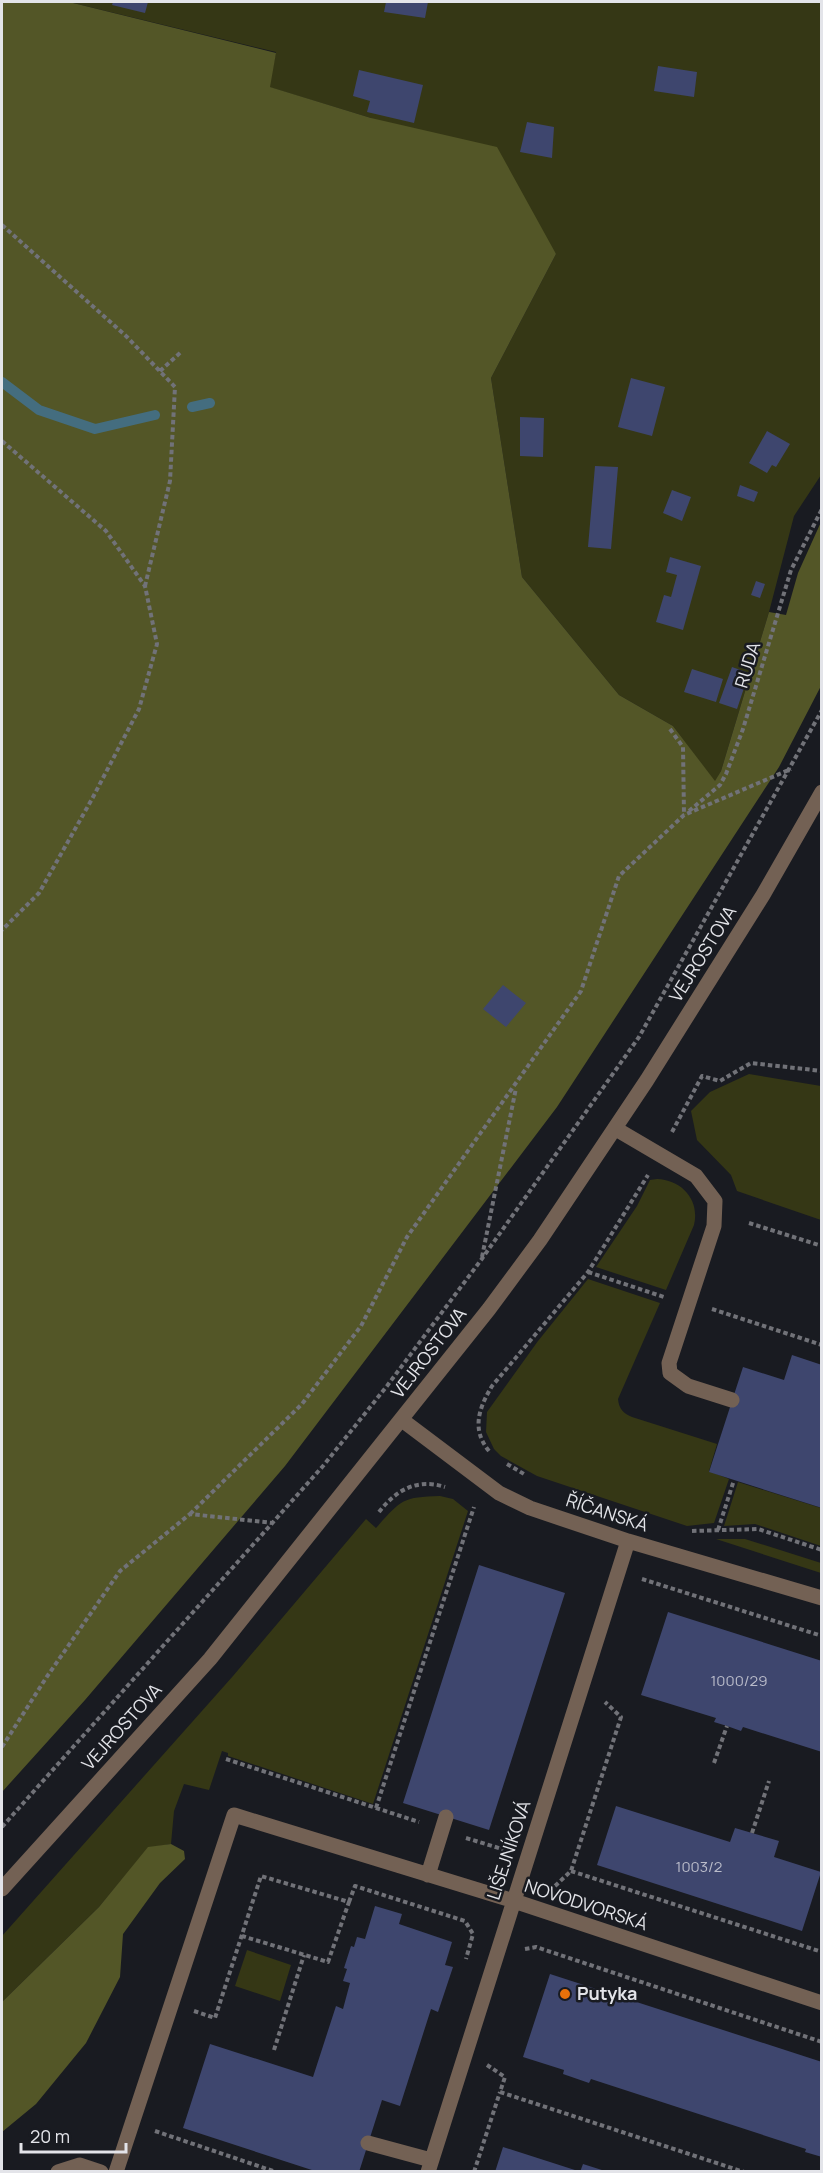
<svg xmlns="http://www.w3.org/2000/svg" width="823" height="2173" viewBox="0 0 823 2173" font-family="Manrope,sans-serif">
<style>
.green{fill:#353715}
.forest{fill:#535627}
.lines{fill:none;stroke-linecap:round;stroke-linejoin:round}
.stream{stroke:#446d7f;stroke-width:10}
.building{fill:#3e466e}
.path{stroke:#717278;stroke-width:4;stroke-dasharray:4.5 3;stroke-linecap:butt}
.minor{stroke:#736154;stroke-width:15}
.food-dot{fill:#e8710a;stroke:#191b21;stroke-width:2}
.labels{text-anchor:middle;stroke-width:5;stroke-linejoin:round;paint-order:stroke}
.number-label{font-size:15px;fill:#babcca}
.street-label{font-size:18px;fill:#e3e4e9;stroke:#191b21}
.poi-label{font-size:18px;font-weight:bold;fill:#e3e4e9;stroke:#191b21;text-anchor:start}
</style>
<rect width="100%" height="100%" fill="#191b21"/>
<path class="green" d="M69 2H821V475L794 516 769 612 721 771 715 782 673 726 619 695 522 577 491 378 556 254 371 118 269 87 276 52Z
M749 1074 821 1086V1220L737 1191 731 1175 697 1140 691 1111 710 1092Z
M657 1179C682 1180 700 1200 694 1225L666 1290 596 1267 637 1206 650 1180Z
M588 1279 660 1303 618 1399C619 1409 623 1413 632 1417L717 1444 709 1471 729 1479 714 1523 687 1526 537 1476 501 1456 494 1449 486 1432 487 1412 538 1341Z
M738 1482 821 1508V1546L755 1524 724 1526Z
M440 1496 453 1499 468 1511 373 1804 228 1756V1753L222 1751 209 1790 184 1784 174 1811 171 1844 148 1848 99 1907 2 2002V1936L233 1676 366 1519 376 1528C401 1500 402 1497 440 1496Z
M716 1539H745L821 1563V1573Z
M247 1950 291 1965 280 2001 235 1986Z"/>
<path class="forest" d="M2 2H69L276 53 270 87 371 118 497 147 556 254 491 378 522 577 619 695 673 726 715 781 721 771 769 612 786 615 798 573 821 522 822 684 779 767 557 1107 285 1466 85 1700 2 1792Z
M171 1844 184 1851 185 1859 160 1883 123 1934 120 1977 86 2043 36 2104 2 2132V2002L99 1907 148 1847Z"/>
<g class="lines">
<path class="stream" d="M2 382 39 410 95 429 155 415
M192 407 210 403"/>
</g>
<path class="building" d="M113 2H148L145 13 112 5Z
M386 2H428L425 18 384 12Z
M658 66 697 72 694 97 654 91Z
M359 70 423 85 414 123 367 112 370 101 353 96Z
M527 122 554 127 552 158 520 152Z
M631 378 665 387 652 436 618 427Z
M520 417 544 418 543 457 520 456Z
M767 431 790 444 776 467 772 465 767 473 749 463Z
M595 466 618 467 611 549 588 547Z
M740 485 758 492 754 502 737 496Z
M672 490 691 497 682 521 663 513Z
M670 557 701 566 683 630 656 622 664 595 671 597 677 575 666 572Z
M756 581 765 584 760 598 751 595Z
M732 667 749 673 737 709 719 703Z
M692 669 723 679 716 702 684 692Z
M503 985 526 1003 506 1027 483 1009Z
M792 1355 822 1365V1508L709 1472 743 1367 784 1380Z
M479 1565 565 1593 489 1830 403 1803Z
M668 1612 822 1661V1752L743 1727 741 1731 727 1726 714 1722 716 1718 641 1695Z
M616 1806 730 1842 735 1828 779 1841 774 1857 821 1872 802 1931 597 1865Z
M375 1906 402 1914 399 1924 452 1942 445 1965 453 1967 438 2012 431 2009 400 2106 382 2100 359 2172H318L183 2128 210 2044 313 2077 336 2006 343 2009 350 1983 343 1981 347 1969 344 1968 351 1946 354 1947 357 1937 365 1939Z
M550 1974 822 2062V2157L805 2152 806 2149 591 2079 589 2083 563 2074 564 2070 523 2057Z
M503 2147 578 2171V2172H495Z
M583 2164 605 2171V2172H580Z"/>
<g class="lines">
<path class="path" d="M2 225 127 337 175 387 170 481 145 586
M160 371 181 352
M2 441 106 531 145 586 157 644 139 709 92 799 39 893 2 930
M670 729 683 747 684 815
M689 811 720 785 726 774 743 729 791 570 822 509
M672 1132 702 1076 720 1081 751 1063 822 1071
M749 1223 822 1246
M482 1257 516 1088
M588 1272 664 1297
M712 1309 822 1345
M489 1451C471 1429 479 1408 492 1386L588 1272 648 1175
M507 1464 524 1474
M379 1512C396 1490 417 1478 445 1487
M190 1514 302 1404 361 1326 407 1237 581 991 619 876 684 815 791 769
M718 1530 734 1480
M692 1531 758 1529 822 1550
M642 1579 822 1636
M2 1747 46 1678 120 1571 190 1514 273 1523
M226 1759 419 1822
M714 1763 727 1726
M376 1808 474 1507
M2 1827 323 1466 387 1386 481 1260 639 1037 822 710
M752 1833 769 1781
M466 1838 502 1849 503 1847
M571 1871 822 1952
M555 1886 571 1871 621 1717 605 1702
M349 1902 355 1886 465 1921 473 1934 466 1959
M525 1949 536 1947 822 2042
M194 2011 215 2018 261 1876 349 1902 328 1962 242 1936
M274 2050 304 1955
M487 2065 505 2077 500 2092 744 2172
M155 2131 276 2172
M474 2172 500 2092"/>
<path class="minor" d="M616 1129 696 1176 715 1201 714 1226 669 1363 670 1373 688 1386 732 1400
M402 1420 499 1493 530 1508 628 1541 822 1598
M428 1875 446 1817
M2 1889 210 1659 489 1309 540 1240 647 1080 763 895 822 792
M368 2143 431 2160
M58 2172 80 2165 101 2172
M116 2172 234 1815 514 1901 822 2003
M428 2172 628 1541"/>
</g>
<circle class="food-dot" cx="565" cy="1994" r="6"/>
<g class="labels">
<g class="number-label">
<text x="739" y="1686">1000/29</text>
<text x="699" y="1872">1003/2</text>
</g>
<g class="street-label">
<text transform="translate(748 665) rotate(-73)" y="6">RUDA</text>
<text transform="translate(703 954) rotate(-58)" y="6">VEJROSTOVA</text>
<text transform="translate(429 1353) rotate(-52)" y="6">VEJROSTOVA</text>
<text transform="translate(607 1513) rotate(18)" y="6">ŘÍČANSKÁ</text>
<text transform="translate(122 1727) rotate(-48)" y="6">VEJROSTOVA</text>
<text transform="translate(509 1850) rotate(-72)" y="6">LIŠEJNÍKOVÁ</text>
<text transform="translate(586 1905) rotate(18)" y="6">NOVODVORSKÁ</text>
</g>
<g class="poi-label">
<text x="577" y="2000">Putyka</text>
</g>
</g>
<rect width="823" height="2173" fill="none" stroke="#e3e4e9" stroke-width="6"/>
<path d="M21 2143v9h105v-9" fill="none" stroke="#e3e4e9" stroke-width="3"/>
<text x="30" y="2143" font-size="18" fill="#e3e4e9" stroke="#191b21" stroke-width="4.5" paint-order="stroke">20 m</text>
</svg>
